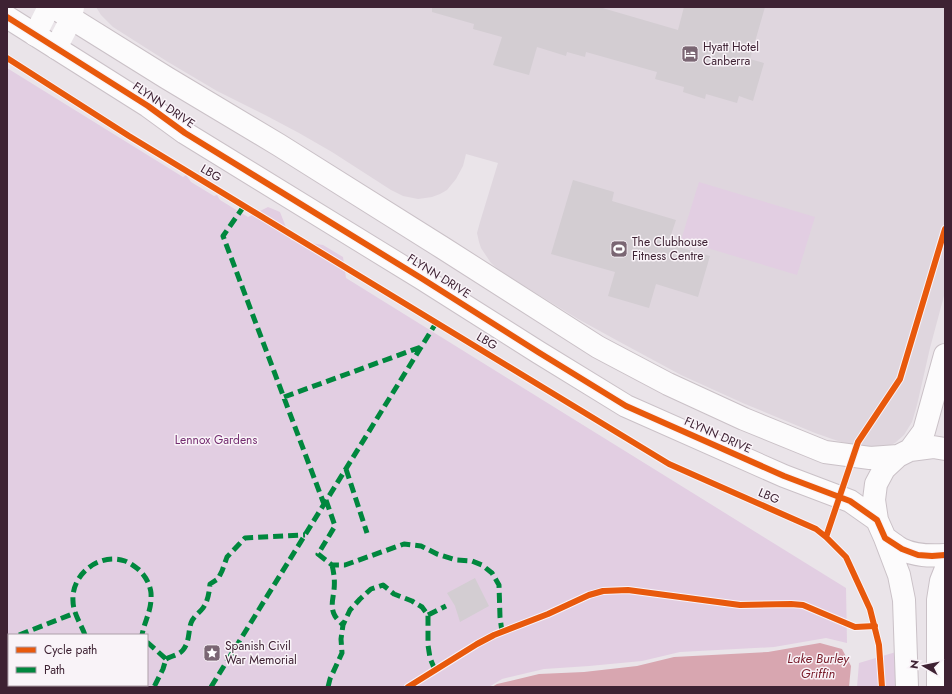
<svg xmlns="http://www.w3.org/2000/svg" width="952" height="694" viewBox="0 0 952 694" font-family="Jost,sans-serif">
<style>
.built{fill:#dfd6de}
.green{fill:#e2cee2;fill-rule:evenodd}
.water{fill:#d8a6b0}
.building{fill:#d3cdd2}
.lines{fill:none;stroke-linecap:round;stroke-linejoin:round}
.secondary-casing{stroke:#cac1c7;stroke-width:24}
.street{stroke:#fcfbfc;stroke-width:22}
.secondary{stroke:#fcfbfc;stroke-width:22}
.quiet{stroke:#00873e;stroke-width:5;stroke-dasharray:10 5;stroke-linecap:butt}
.cycleway-casing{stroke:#f9f3f8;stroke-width:8}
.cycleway{stroke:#e8590c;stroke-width:6}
.labels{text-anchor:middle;stroke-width:3;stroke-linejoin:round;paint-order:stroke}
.poi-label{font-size:12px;fill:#3e2233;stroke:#f9f3f8;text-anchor:start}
.street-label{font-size:12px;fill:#3e2233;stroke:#f9f3f8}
.park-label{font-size:12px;fill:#742d70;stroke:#f9f3f8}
.water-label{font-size:13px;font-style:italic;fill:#791d2b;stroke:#f9f3f8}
</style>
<rect width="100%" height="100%" fill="#eae4e9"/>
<path class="built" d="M96 7H945V292L930 348 917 405 912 422 904 435 895 443 884 448H865L838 441 815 433 745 404 681 375 618 341 578 319 500 271 491 263 481 248 479 242 477 233 480 222 498 163 466 154 463 166 456 179 447 190 440 194 432 197 418 199 403 196 391 190 332 152 299 133 267 116 217 91 168 62 113 27 101 15Z"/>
<path class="green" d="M7 68 183 177 186 175 191 182 214 196 217 195 220 200 248 217 268 207 280 212 291 240 323 245 343 257 346 278 846 588 847 643 826 638 774 647 680 652 642 661 589 666 544 669 502 679 489 687H7ZM9 635H147V685H9Z
M699 182 815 217 797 275 681 240Z
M896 652 901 687H857L859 663Z"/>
<path class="water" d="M820 643 842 649 851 666 849 687H492L497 684 539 674 584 672 637 666 674 657 768 652Z"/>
<path class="building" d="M432 7H599L678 30 684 7H765L750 59 764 63 753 101 739 96 737 103 706 94 705 99 683 92 684 87 655 79 657 72 586 52 585 57 567 52 566 56 537 47 529 75 493 65 502 37 473 29 474 24 432 12Z
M573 180 614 192 612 201 676 220 668 244 710 256 698 297 656 284 649 308 608 296 615 272 551 254Z
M475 578 489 606 460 622 455 606 447 593Z"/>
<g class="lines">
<g class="secondary-casing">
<path id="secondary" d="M53 7 167 78 279 145 443 248 598 347 668 384 744 419 825 452 870 458 898 456
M7 17 148 106 185 133 421 278 538 352 626 406 784 476 850 501 877 520
M910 450 924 431 945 355
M885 538C891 542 896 546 901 549 915 556 930 556 945 555
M907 687 904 600 899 575 885 538 877 520 874 500 876 484 884 469 898 456 910 450 933 447 945 449
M938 687V600L941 581 945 571"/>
</g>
<path class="street" d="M35 35 49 7
M56 48 71 19 73 7"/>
<use href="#secondary" class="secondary"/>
<path class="quiet" d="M244 206 223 236 324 504
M284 397 421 347
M346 469 367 533
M326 500 335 526 318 554 332 565H345L404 544 421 546 437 554 456 560 472 561 482 565 492 573 499 585 500 617 502 632
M332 565C334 573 335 581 334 590 333 599 330 607 335 616 337 619 340 622 343 625
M428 615 446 606
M19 635 75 613
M85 635C81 624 73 613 73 601 71 574 100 552 125 561 130 563 134 566 138 569 145 575 150 584 151 593 152 611 145 619 142 635
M7 640 9 639
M147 642 166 659 163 669 154 687
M166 659C171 656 179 655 183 650 190 641 188 632 191 623 193 617 199 613 203 608 208 601 209 593 210 584L218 579 222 571 227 557 245 538 305 535
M74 687 75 685
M211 687 436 323
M328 687 330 679 342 653 341 639 343 625 350 610 360 599 371 589 383 585 394 594 412 601 422 607 428 615V645L430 658 435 670"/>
<g class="cycleway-casing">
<path id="cycleway" d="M7 17 148 106 185 133 421 278 538 352 626 406 784 476 850 501 877 520 885 538 902 549 918 555 932 556 945 555
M7 58 129 136 669 464 816 529 826 537 846 557 870 609 879 645 882 687
M826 537 858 442 900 379 945 229
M408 687 477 644 494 635 548 614 589 595 603 591 628 590 740 605 791 604 803 605 855 627 875 626"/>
</g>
<use href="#cycleway" class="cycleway"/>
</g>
<defs>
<g id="hotel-square" transform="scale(0.9)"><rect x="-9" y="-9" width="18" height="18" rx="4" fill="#7a6673" stroke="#f9f3f8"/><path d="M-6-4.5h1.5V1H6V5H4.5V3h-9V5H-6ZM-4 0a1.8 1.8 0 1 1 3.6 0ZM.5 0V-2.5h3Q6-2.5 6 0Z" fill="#fff"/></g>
<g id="stadium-square" transform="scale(0.9)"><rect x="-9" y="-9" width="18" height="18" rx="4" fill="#7a6673" stroke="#f9f3f8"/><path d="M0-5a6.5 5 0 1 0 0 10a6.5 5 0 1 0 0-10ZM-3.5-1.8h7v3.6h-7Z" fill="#fff"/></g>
<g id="sight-square" transform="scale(0.9)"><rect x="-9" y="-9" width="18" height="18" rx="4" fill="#7a6673" stroke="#f9f3f8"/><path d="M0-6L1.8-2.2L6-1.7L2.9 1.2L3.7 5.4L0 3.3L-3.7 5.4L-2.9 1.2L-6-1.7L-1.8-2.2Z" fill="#fff"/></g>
</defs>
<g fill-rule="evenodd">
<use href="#hotel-square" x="690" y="54"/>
<use href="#stadium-square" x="619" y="249"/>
<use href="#sight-square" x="212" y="653"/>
</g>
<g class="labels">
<g class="poi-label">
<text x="703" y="51">Hyatt Hotel<tspan x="703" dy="14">Canberra</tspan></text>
<text x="632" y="246">The Clubhouse<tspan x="632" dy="14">Fitness Centre</tspan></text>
<text x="225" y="650">Spanish Civil<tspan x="225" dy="14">War Memorial</tspan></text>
</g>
<g class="street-label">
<text transform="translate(164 105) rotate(34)" y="4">FLYNN DRIVE</text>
<text transform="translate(211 173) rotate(31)" y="4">LBG</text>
<text transform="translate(439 276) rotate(32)" y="4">FLYNN DRIVE</text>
<text transform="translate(487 341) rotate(31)" y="4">LBG</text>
<text transform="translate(718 435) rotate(24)" y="4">FLYNN DRIVE</text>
<text transform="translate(769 496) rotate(24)" y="4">LBG</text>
</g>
<g class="park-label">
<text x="216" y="444">Lennox Gardens</text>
</g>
<g class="water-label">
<text x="818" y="663">Lake Burley<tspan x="818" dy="15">Griffin</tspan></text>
</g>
</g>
<rect width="952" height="694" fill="none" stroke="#3e2233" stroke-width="16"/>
<rect x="8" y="634" width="140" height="52" fill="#f9f3f8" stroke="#ae9fa9"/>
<rect x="16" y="647" width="20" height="6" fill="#e8590c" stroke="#ae9fa9"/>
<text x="44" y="654" font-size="12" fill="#3e2233">Cycle path</text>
<rect x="16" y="667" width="20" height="6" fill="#00873e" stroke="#ae9fa9"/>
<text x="44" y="674" font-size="12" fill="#3e2233">Path</text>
<g transform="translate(924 666) rotate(279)" stroke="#f9f3f8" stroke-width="3" paint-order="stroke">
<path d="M0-3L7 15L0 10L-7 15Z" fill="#3e2233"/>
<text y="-6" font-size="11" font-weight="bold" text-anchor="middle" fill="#3e2233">N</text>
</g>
</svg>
